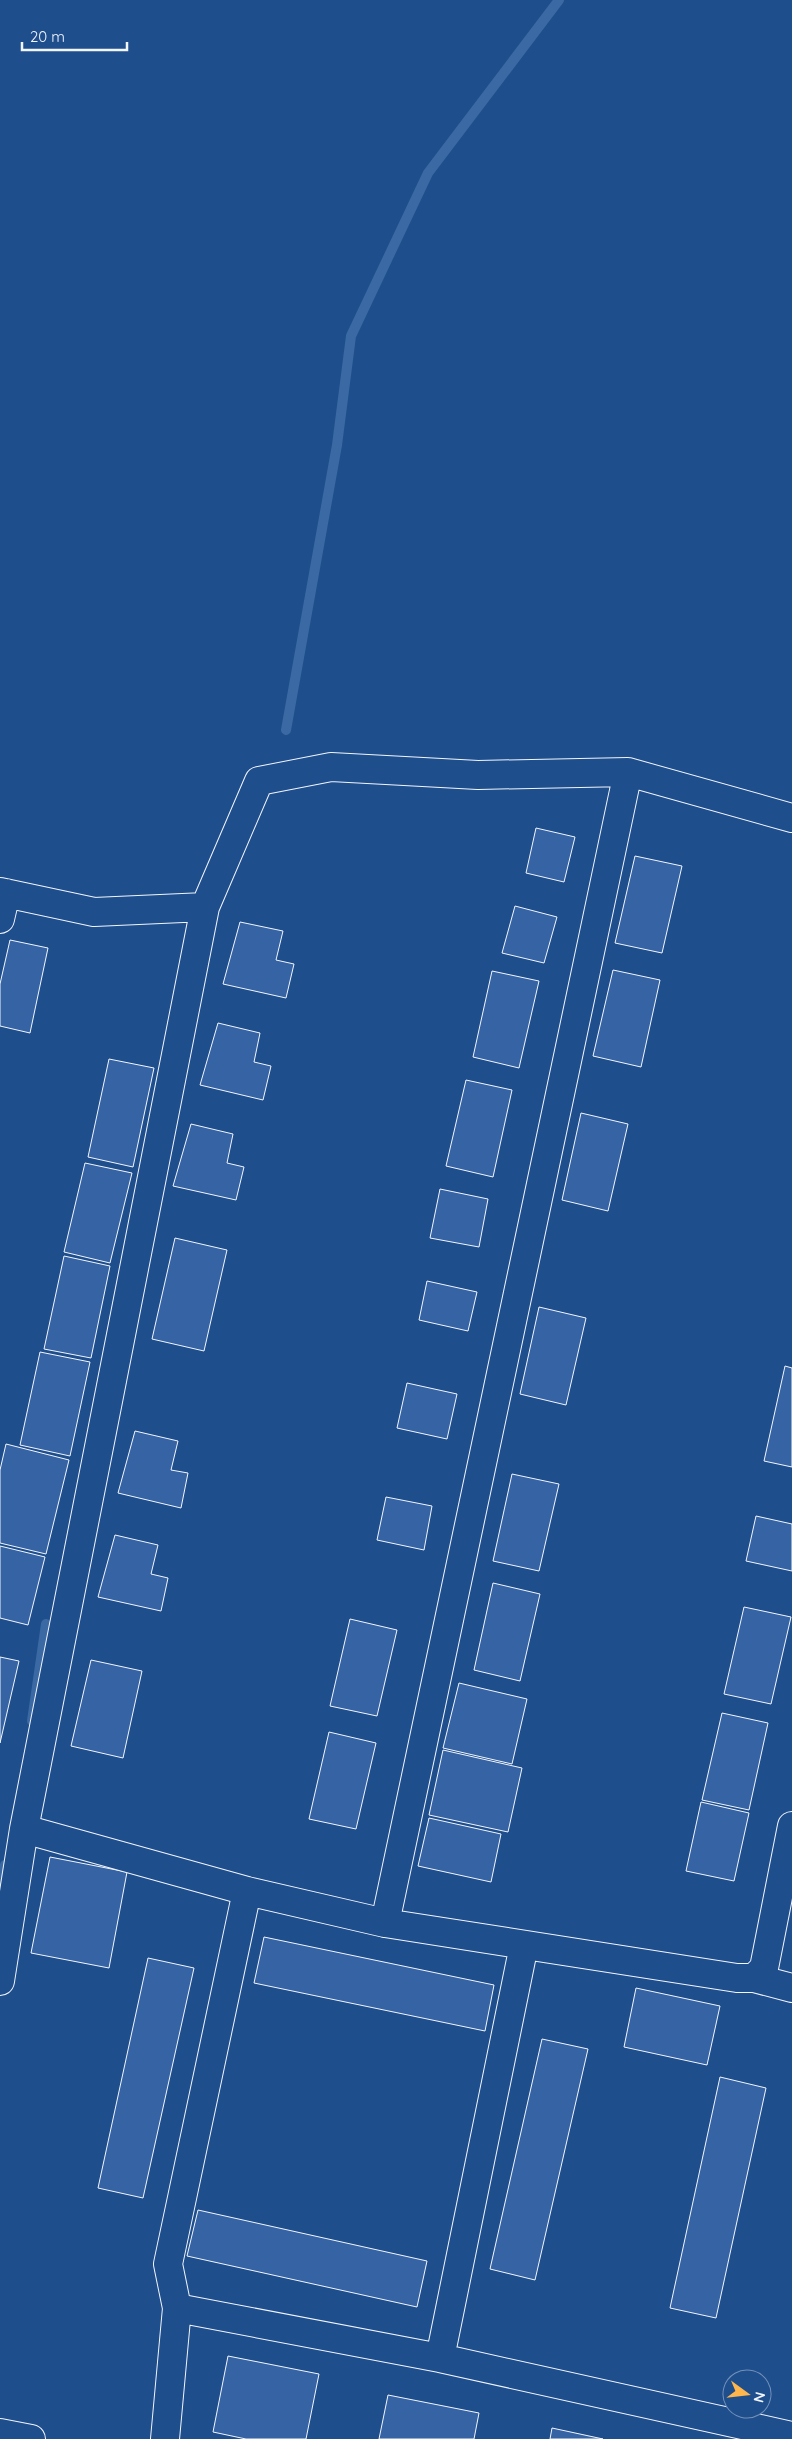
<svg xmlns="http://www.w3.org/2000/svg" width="792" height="2439" viewBox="0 0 792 2439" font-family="Quicksand,sans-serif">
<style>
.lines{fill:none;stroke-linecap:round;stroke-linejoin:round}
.stream{stroke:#3b69a3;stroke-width:10}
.building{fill:#3563a3;stroke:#f2f6ff}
.street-casing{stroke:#f2f6ff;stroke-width:30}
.street{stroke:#1f4e8c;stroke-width:28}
</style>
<rect width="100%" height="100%" fill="#1f4e8c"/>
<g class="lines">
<path class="stream" d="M286 730 337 445 351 336 428 173 559 0
M32 1721 46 1624
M0 1889 5 1865"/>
</g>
<path class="building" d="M536 828 575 837 564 882 526 873Z
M635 856 682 866 662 953 615 943Z
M515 906 557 917 544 963 502 953Z
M240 922 283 931 276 960 294 964 286 998 223 984Z
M10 940 48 948 30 1033 0 1026V984Z
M613 970 660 980 641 1067 593 1056Z
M492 971 539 981 519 1068 473 1057Z
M218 1023 260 1033 254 1062 271 1066 263 1100 200 1085Z
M109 1059 154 1068 133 1167 88 1157Z
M466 1080 512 1090 493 1177 446 1166Z
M581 1113 628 1124 608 1211 562 1200Z
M191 1124 233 1134 227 1163 244 1167 236 1200 173 1186Z
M85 1163 132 1173 110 1263 64 1252Z
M440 1189 488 1199 479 1247 430 1238Z
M175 1238 227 1250 204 1351 152 1339Z
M64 1256 110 1266 91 1358 44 1349Z
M427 1281 477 1292 468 1331 419 1320Z
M539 1307 586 1318 566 1405 520 1394Z
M40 1352 90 1362 70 1456 20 1445Z
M785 1366 792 1368V1467L764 1461Z
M407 1383 457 1394 447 1439 397 1428Z
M135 1431 178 1441 171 1470 188 1473 181 1508 118 1493Z
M6 1444 69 1460 46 1554 0 1543V1470Z
M512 1474 559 1484 539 1571 493 1561Z
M386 1497 432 1506 424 1550 377 1540Z
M756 1516 792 1524V1571L746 1561Z
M115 1535 158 1545 151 1574 168 1578 161 1611 98 1597Z
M0 1546 45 1557 28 1625 0 1618Z
M493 1583 540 1594 520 1681 474 1670Z
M744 1607 791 1617 771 1704 724 1694Z
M350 1619 397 1630 377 1716 330 1706Z
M0 1657 19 1661 0 1743Z
M91 1660 142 1671 123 1758 71 1746Z
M459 1683 527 1699 512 1764 443 1748Z
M722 1713 768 1723 749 1810 702 1800Z
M329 1732 376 1743 356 1829 309 1819Z
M443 1750 522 1768 508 1832 429 1815Z
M701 1802 749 1813 734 1881 686 1871Z
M429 1818 501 1834 491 1882 418 1866Z
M50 1857 127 1872 109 1968 31 1953Z
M264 1937 494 1985 485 2031 254 1983Z
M148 1958 194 1968 143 2198 98 2188Z
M636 1988 720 2006 707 2065 624 2047Z
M542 2039 588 2049 535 2280 490 2269Z
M720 2077 766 2088 716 2318 670 2308Z
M198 2210 427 2261 417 2307 187 2256Z
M228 2356 319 2374 306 2439H246L213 2432Z
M388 2395 479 2413 474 2439H379Z
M552 2428 603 2439H550Z"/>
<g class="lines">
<g class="street-casing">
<path id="street" d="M0 892 94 912 205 907 259 781 331 767 478 775 628 772 792 818
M0 919 6 893
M24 1829 247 1891 385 1923 737 1978H754L792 1988
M385 1923 628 772
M754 1978 764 1968 792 1826
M0 1981 24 1829 205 907
M177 2308 440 2358 524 1945
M440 2358 792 2436
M0 2433 31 2439
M165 2439 177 2308 168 2264 247 1891"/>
</g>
<use href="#street" class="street"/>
</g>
<g transform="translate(747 2394) rotate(105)"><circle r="24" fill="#1f4e8c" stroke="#7391ba"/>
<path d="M0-4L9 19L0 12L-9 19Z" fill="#ffb74d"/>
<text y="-8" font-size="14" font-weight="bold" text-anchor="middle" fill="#f2f6ff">N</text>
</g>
<path d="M22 42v8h105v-8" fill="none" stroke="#f2f6ff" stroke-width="2.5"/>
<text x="30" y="42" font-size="15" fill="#f2f6ff" stroke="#1f4e8c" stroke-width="4" paint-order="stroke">20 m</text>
</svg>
